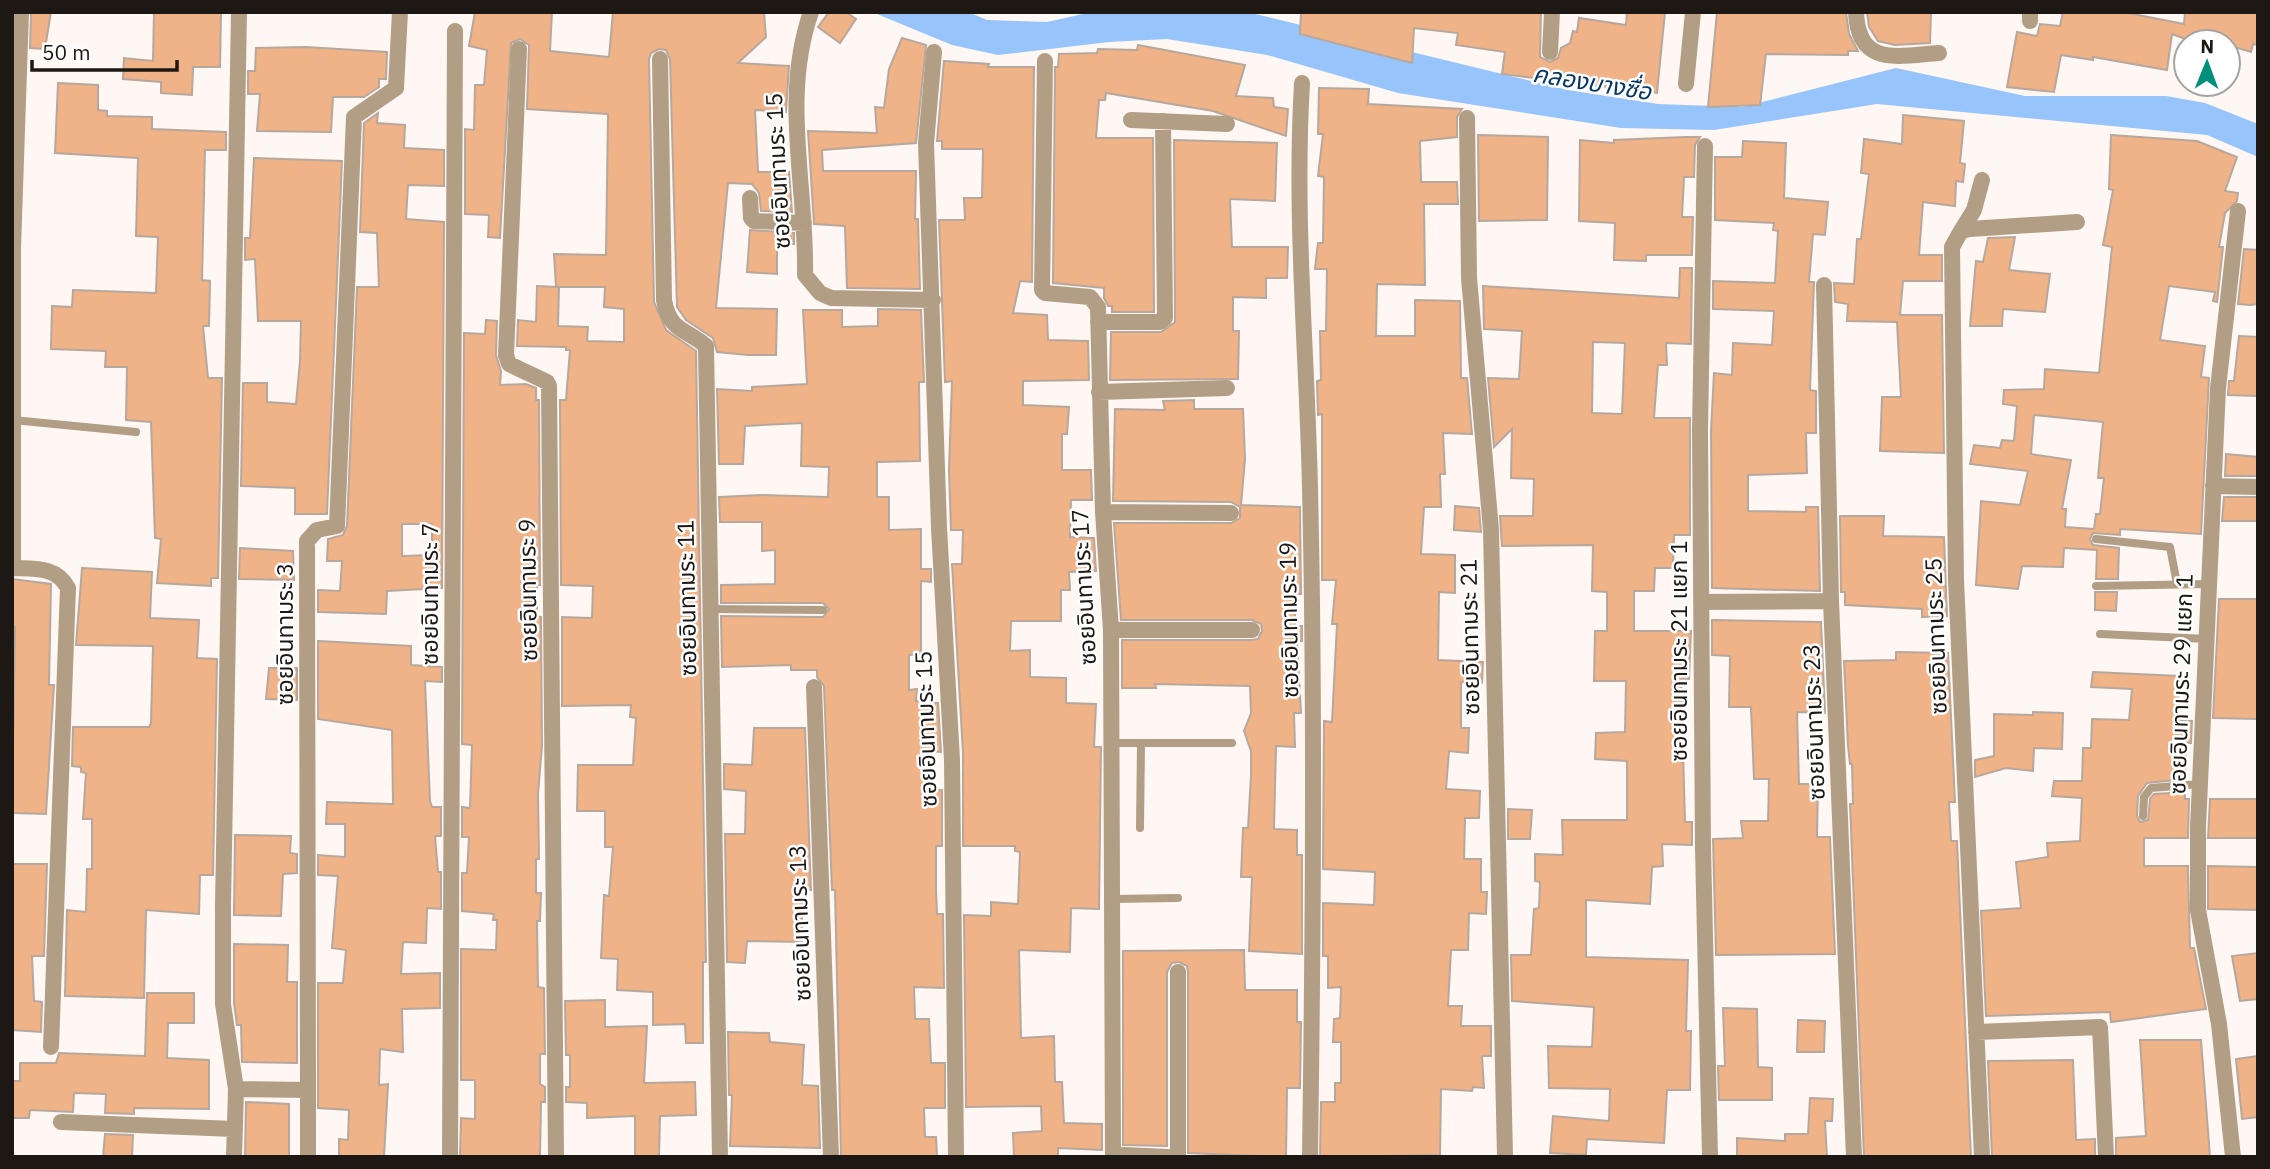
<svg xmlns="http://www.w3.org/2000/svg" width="2270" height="1169" viewBox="0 0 2270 1169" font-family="'IBM Plex Sans','Noto Sans Thai',sans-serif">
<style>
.water{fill:#97c5fb}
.building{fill:#efb387;stroke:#b7a79c;stroke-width:2;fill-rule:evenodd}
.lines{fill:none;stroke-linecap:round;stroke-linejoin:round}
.lane{stroke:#b19e85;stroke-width:8}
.street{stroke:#b19e85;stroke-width:16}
.labels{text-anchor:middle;stroke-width:5;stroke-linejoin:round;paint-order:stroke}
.street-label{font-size:23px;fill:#1e1815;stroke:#fff}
.water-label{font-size:24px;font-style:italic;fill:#053867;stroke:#fff}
</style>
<rect width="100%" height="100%" fill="#fef7f3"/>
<path class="water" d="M872 12H968L987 20 1047 22 1092 12H1247L1568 90 1658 104 1742 107 1896 68 2025 96H2166L2205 103 2258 124V157L2207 135 1877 104 1714 130 1621 128 1398 93 1267 55 1167 39 1109 42 998 55 952 45Z"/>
<path class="building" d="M31 12H51L45 49 30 48Z
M154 12H221L220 67H193L192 95 161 93V82L123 79 124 58 153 61Z
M475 12H552L550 51 609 57 613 12H764L766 37 738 63 789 66 786 112 755 110 758 172H789L792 212 761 211 759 193 752 184 728 183 716 308 777 309 776 355H748L717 352 713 338 686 320 677 307 670 59 666 50 659 49 651 53 649 59 654 302 666 330 696 351 706 962H703V1043H686L685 1024 653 1025V992L617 990 618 959 601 958 604 895 609 896 613 847H605V811H577L578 765H633L636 718 630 717 631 705 562 706V617L592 618 593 586 561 585 560 400H566L570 350H566V347L517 346 518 320 536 322 537 286 559 287 558 326 588 327 587 341 624 342V309L604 307 605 287H556L554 254 606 255 608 114 527 109 529 45 520 39 511 43 500 238 488 237 489 215 465 214V129L474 130 475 85H484L487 50 469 46Z
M829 12H846L856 19 840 43 818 27Z
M1301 12H1541L1540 57 1550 62 1558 58 1561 48 1570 43 1573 31 1577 32 1579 18 1626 25 1627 12H1665L1657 93 1502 74 1505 52 1456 45 1458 33 1414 28 1412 63 1300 34Z
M1717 12H1846L1849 34 1858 51H1848V55L1766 54 1760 105 1708 107Z
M1867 12H1931L1930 43 1895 45 1878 41 1869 27Z
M2063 12H2123L2184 24 2185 12H2258V45L2253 44 2251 52 2228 45V42H2193L2172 34 2167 70 2093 57V60L2061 55 2054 92 2007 87 2017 32 2037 36 2040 24 2060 26Z
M902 38 926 45 916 143 822 150 823 171H916L915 219H918L920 289 847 288 845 226 814 224 808 131 877 133 875 107 884 108 889 69Z
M1138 45 1245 65 1236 96 1273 98 1274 107 1288 109 1286 136 1213 111 1106 93 1105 100H1099L1096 138H1153L1154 312H1112V306H1108L1104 298V288L1053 283 1055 67H1058L1059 54 1097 53 1098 49 1137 50Z
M306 47 387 52 386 79H379V87L364 97H333L331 132 257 131 260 94H248V71H255L256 48Z
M944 61 989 64 988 67H1034L1032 282 1020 281 1013 313 1047 315 1048 340 1088 341 1089 380 1023 381V405L1069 407 1067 434H1062V470H1091L1092 500H1071L1070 537 1094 538 1096 571 1069 572 1070 590H1061V621H1011L1010 651 1030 650V677L1066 678V703L1096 704 1094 747H1101L1099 909 1071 908 1070 952 1019 950 1021 1038 1054 1036 1055 1082H1062L1064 1123 1102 1124V1150L1058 1148V1157H1014L1013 1133 1042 1131 1041 1106 966 1107 964 915 991 916V902L1018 904 1020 852 1015 851V846H963V753L952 564H962L963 530H951L949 470 952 381 945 382 939 220H965L964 198H982L983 149H942V141H937Z
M58 83 98 85V110L107 111V116L152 117V129L226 132V150H205L202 280 210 281 209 326H203L208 378H222L218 578H211V586L157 583 161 539 155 538 151 422 126 420 127 367H105L106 351 51 349 52 306 72 307 73 290 156 293 158 237 136 236 138 158 55 153Z
M1319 88 1369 89 1368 104 1462 109 1457 117V137L1420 141 1421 182H1457L1458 204H1424L1425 285 1377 284 1376 336H1415V300L1460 301 1461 378H1467L1472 434 1443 433 1445 474H1440L1441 507H1424L1421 554 1455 555V593L1439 592 1438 660 1483 662 1482 683 1461 682V728H1469L1468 753 1449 751 1446 789 1480 791 1479 818H1465L1464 859H1481V892H1487L1486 914 1469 913 1468 950H1451L1448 1006H1462L1461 1026H1491V1056H1482L1484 1088 1473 1087 1472 1091 1441 1089 1440 1155 1320 1157 1321 1102H1335V1083H1341V1042H1333L1334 1019 1340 1018 1341 987 1328 988V956H1323V903L1374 905 1375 872 1323 869 1324 721 1332 722 1337 624H1332L1336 580H1322V414L1318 415 1317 381 1321 380 1320 331H1326L1327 269H1315L1318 243H1323L1324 177 1318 176 1323 134H1318Z
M378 113 377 123 405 125 404 148 444 150V186L408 185 406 219 444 222 442 588 387 591 386 614 318 612V590L340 591 342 561H327L328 539 343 535 347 526 357 287H379L377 233 360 232 364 123ZM402 524H432V555L402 556Z
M1903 115 1964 121 1960 163 1965 164 1963 182 1956 181 1955 206 1923 202 1919 255H1942V281H1903L1900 315H1942L1944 453 1880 451 1882 397H1901L1897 322 1847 321 1848 304 1835 302 1834 283 1854 284 1857 239H1861L1869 174 1861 173 1864 139 1902 144Z
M1478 135 1548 137 1547 220 1479 221Z
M2111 135 2197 141 2237 157 2225 191 2238 193 2237 201 2225 213 2219 247H2223L2217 302 2213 301 2215 292 2169 286 2160 340 2205 346 2201 377 2209 378 2201 534 2120 529V535L2093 533 2090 539 2093 545 2119 548 2118 579H2096L2097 550 2064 548 2063 567 2022 566 2018 589 1976 585 1981 501 2020 505 2028 471 1970 464 1974 445 2000 448 2002 440 2014 441 2017 406 2003 404 2004 390 2044 389 2045 369 2099 373 2112 247 2103 245 2113 190 2109 189ZM2034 415 2103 422 2098 478H2104L2100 514H2096L2094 529 2065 527 2066 509H2062L2071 460 2031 454Z
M1685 137H1700L1695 145 1694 177H1684L1682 217H1693L1692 255H1646V261L1614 260 1615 223 1579 221 1580 140 1614 143V140Z
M1174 140 1277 143 1275 201 1230 199 1232 247H1288L1287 278H1266V298L1233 297V331H1239L1238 379 1110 380 1111 332H1161L1175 322Z
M1743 141 1786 143 1784 198 1828 202 1825 235 1813 234 1809 282H1814L1810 390 1816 391V433H1806L1807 473 1748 475V511L1806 512V507H1818L1820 591 1712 588 1711 430 1714 373 1732 375 1733 343 1772 345 1774 311 1713 309V281L1775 283 1778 231 1773 230 1774 223 1715 220V157H1742Z
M254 158 342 161 327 514H295V488L241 486 243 383H267V402L296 404 300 361 301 321H258L255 259 245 260V238H250Z
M750 230 794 233V244H777V274L747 272Z
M2015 237 2009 270 2050 274 2045 312 2003 309 2002 326H1970L1976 261 1983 262 1988 238Z
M2244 249 2258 250V304L2251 305 2238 304Z
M1680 268H1692L1691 344 1666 343 1667 365H1658L1654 418H1690V535H1674L1673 568H1655L1654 591H1634V631H1691L1689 679H1681L1685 822H1692V845L1662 844 1663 866 1652 867 1650 904 1586 900V957L1688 960 1686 1031H1691L1690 1090H1667L1664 1143 1587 1139 1586 1155 1550 1153 1553 1116 1609 1121 1610 1089 1549 1088 1548 1046 1592 1047 1594 1007 1512 1001 1511 955H1531L1534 909 1539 908 1540 882 1535 881V854L1563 855 1562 820H1627V761L1595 759 1596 733 1625 732 1626 681H1594L1595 631H1607V592L1592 591 1593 545 1502 546 1500 516H1533L1534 479 1511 478 1512 429 1494 447 1488 378 1519 379 1522 331 1484 329 1483 286 1679 298ZM1593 342 1625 343 1622 414 1592 413Z
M878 309 921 310 924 382H919L920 461 877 462V497H889V530L921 529V569H931V582L921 581V654L909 655V690L917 689 916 701 938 703 941 752 927 751 929 790H942V846H936V890L937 914H943L944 988 914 987 915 1019H929L931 1063H945V1108H924L925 1137H936L937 1157H841L835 890H832L824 686 817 677V670H791V665L722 667 721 616 823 617 829 609 823 603H721V585L775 584V550L762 551V522H720L719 497 762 495 828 497 829 467 801 466 802 423 745 426 743 464H719L717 389 752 391V387L807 384 803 310H842V327L878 326Z
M486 320 497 321 496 355 501 371 500 385 526 384 536 388V400H539L540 585H537V616L541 617 542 746 538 794 539 859H536V893H541L540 921H537L538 987 544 988 545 1054H540V1084L545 1087V1102H541L540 1157H460L461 1118 475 1119V1080H461V949L496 950 497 920H493L494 914 462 911V873H467L469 837H462V807L470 808 472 745 462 744 464 333 485 334Z
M2239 336 2258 337V396L2228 395 2229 381H2234Z
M1194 400V409H1243L1245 459 1241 505 1300 507 1301 594H1295V626H1302V641H1297L1301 713H1294L1295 747 1276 746 1274 829 1297 830V855H1302V954L1249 951 1252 877H1241L1243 828H1248L1251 775V751L1244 731 1251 713 1250 686 1155 684 1156 688H1122V640H1252L1258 639 1262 631 1261 624 1252 620H1121L1114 523H1231L1240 518V507L1231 502 1113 501 1115 409 1165 410 1163 401Z
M2226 454 2258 457V476H2225Z
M2224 497H2258V521H2222Z
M1455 506 1479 508 1481 532 1454 530Z
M1840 516H1884L1883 536 1944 537 1947 616 1922 617V609L1845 605V592H1841Z
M240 548 293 551 294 580 239 579Z
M82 568 152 572 150 618 199 620 197 658 217 659 213 875H200L199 914 146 910 144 998 65 996 67 910 86 912 87 869H92V819H83L86 773 81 772V767L72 766 73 727H149L151 723 153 646 76 645Z
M12 579 51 584 49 685H54L46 814 12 813 15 627H12Z
M2095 592H2117L2116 611 2095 610Z
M2219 599H2258V719L2213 718Z
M1712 620 1821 622 1825 713 1797 712 1799 784H1818L1817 837H1830L1835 954 1716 955 1713 839 1743 838 1741 821H1768L1769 779H1754L1751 707H1729L1730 656 1712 655Z
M318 641 411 646V665L442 667V682L425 681 430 801 432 807H441V836H435L438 872H441V909L427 908 426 943 403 942 401 974 440 973V1008L402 1009 403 1052 380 1049 379 1085 388 1084 384 1157H339V1139L348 1140 349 1110 318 1108V983H343L346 950 332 948 338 876 318 875V855L345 857V824H326L327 802 393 804 392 730 318 719Z
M1896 652 1948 653 1955 802H1949L1951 841H1957L1971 1157H1864L1850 804H1853L1852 764H1850L1848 746 1844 661 1896 660Z
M269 668H297V700L266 699Z
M2093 672 2180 676 2177 720 2192 721 2191 743H2186L2185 779 2147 783 2138 796 2137 816 2140 822 2148 820 2150 799 2154 794 2185 792V799H2189L2188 838H2144V866H2188L2190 948H2194L2206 1009 2111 1022 2110 1012 1986 1016 1981 911 2021 908 2016 862 2048 857 2047 843 2080 841 2082 798 2052 796 2054 781H2082L2083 748H2091L2092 719 2129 720 2132 689 2091 687Z
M2033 712 2063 713 2062 749 2034 748 2033 771 2006 768 1975 777V760L1994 756V714L2033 715Z
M754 728H805L811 890H802V942L747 941 745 963 727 962 725 834H745L746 791 724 789V764L752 765Z
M2210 799H2258V838H2208Z
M1508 809 1532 810 1530 839H1508Z
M235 835 291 836 290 853 297 854V873L283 874 281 916 234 915Z
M12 864H47L44 956H32L34 1001 42 1002 41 1032 12 1030Z
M2208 866 2258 867V910L2208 909Z
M234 944 288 945 287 982H297V1063L242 1062 241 1025H237L234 1003Z
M1244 950 1245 990H1297V1022H1301L1300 1088H1287L1286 1157 1188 1153V972L1187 966 1179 962 1172 963 1167 972V1146L1123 1145V951Z
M2258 953V999L2240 1001 2232 956Z
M147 993H194V1023H168L167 1058 209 1060V1109L134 1108V1114L105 1113 106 1094 74 1093 73 1112 30 1110 29 1118H12V1081H20V1063H56L59 1053 145 1056Z
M605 1000V1027L647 1026 644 1083 695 1082 696 1115 660 1116 659 1157H635V1116L587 1118V1103L566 1102V1087H570V1055H566L565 1001Z
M1723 1008 1757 1009 1758 1067 1772 1068V1100H1719L1718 1066H1725Z
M1798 1020 1825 1021 1824 1052H1797Z
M728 1032 769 1033 770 1042 804 1045 802 1085 818 1086 820 1148 730 1146 732 1095H729Z
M2140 1040H2201L2210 1157H2116V1138L2146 1136Z
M2258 1056V1117L2242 1119 2236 1059Z
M2073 1060 2076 1140 2095 1139V1157H1992L1988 1061Z
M1810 1098 1833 1099 1832 1121H1825L1827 1157H1737V1138L1785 1141V1134H1808Z
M246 1102 289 1104V1157H245Z
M105 1134 133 1135 132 1157H103Z"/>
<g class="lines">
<path class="lane" d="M13 420 136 432
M2096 539 2170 547 2177 584
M2096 586 2208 584
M709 609 823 610
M2100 634 2207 639
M1111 743H1232
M2143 816 2144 797 2151 788 2200 784
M1140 828 1141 743
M1112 899 1178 898"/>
<path class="street" d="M811 12C781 98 807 186 805 275L820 293 831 298 933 300
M1856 12C1858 67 1897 56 1939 53
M2030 21V12
M519 49 506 355 509 364 547 382 549 386 556 1157
M934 52 926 143 939 528 952 760 956 1157
M1550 52 1552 12
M660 59 664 300C670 332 685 328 706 346L720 1157
M1045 61 1042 290 1045 293 1090 297 1098 307 1103 512 1111 630 1113 1157
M1302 83C1294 219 1307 352 1310 488 1315 711 1313 934 1310 1157
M1686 84 1693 12
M1467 118 1469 278 1491 530 1505 1157
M1131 120 1227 124
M1705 146 1700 430 1703 848 1710 1157
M750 198 751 218 754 221 804 223
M1961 231 1974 210 1982 180
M1824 285 1831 601 1854 1157
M1098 322H1160L1165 318 1163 121
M1099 392 1227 388
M2213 486 2258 487
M1103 512 1231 513
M12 568C35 569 56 566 68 588L51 1047
M13 568V248L21 12
M1701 602 1831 601
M1111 630H1252
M814 687 831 1157
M1976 1032 2100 1027 2106 1157
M236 1089 308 1090 307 541 317 530 337 526 354 117 396 88 400 12
M61 1122 234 1129
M1123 1155 1168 1157
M234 1157 236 1089 223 1004V905L239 12
M308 1157V1090
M450 1157 455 31
M1178 1157V972
M1982 1157 1956 580 1952 247 1961 231 1970 229 2077 222
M2233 1157 2219 1024 2198 910V827L2218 388 2238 211"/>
</g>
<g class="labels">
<g class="street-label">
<text transform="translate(778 171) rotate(-93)" y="8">ซอยอินทามระ 15</text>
<text transform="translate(1084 587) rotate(-93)" y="8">ซอยอินทามระ 17</text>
<text transform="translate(528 590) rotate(-91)" y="8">ซอยอินทามระ 9</text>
<text transform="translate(430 594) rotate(-90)" y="8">ซอยอินทามระ 7</text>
<text transform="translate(687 598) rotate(-91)" y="8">ซอยอินทามระ 11</text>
<text transform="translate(1289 620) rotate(-91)" y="8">ซอยอินทามระ 19</text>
<text transform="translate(285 634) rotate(-90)" y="8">ซอยอินทามระ 3</text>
<text transform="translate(1936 636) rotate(-92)" y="8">ซอยอินทามระ 25</text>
<text transform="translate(1470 637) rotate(-91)" y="8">ซอยอินทามระ 21</text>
<text transform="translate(1679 651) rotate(-90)" y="8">ซอยอินทามระ 21 แยก 1</text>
<text transform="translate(2181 684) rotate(-88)" y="8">ซอยอินทามระ 29 แยก 1</text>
<text transform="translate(1814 722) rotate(-92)" y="8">ซอยอินทามระ 23</text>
<text transform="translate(926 729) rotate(-92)" y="8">ซอยอินทามระ 15</text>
<text transform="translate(800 923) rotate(-92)" y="8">ซอยอินทามระ 13</text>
</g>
<g class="water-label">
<text transform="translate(1592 83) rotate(9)" y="8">คลองบางซื่อ</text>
</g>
</g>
<rect width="2270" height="1169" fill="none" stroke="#1e1815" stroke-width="28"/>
<g transform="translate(2207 63) rotate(1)"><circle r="33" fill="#ffffff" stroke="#a5a3a1" stroke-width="2"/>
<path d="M0-5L12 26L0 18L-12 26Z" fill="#00907b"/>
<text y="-10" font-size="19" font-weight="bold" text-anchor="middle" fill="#1e1815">N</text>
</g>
<path d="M32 60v10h145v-10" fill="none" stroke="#1e1815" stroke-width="3.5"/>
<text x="42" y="60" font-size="21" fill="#1e1815" stroke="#ffffff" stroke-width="5" paint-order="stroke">50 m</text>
</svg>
